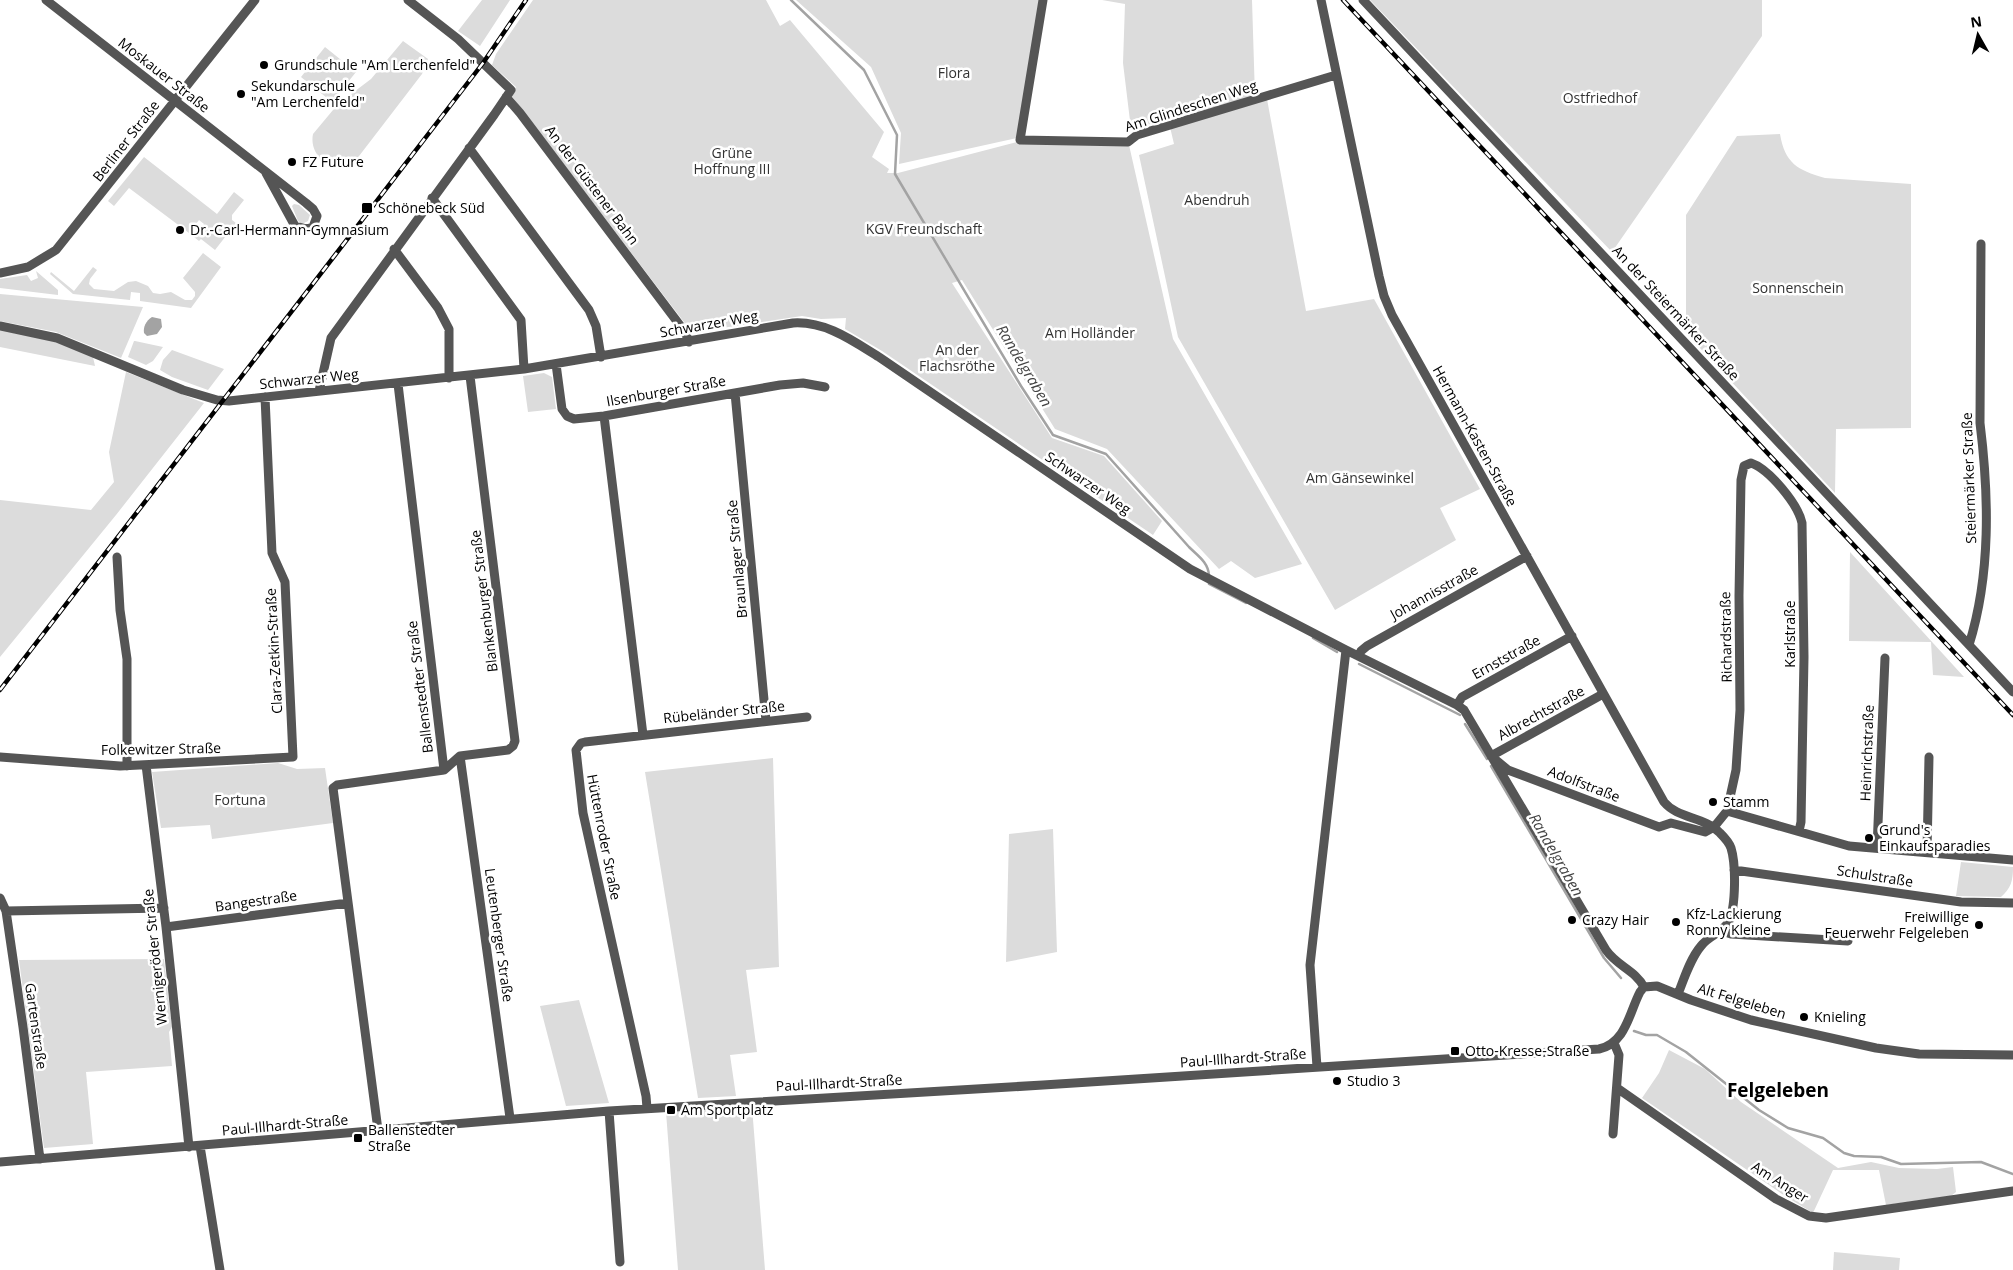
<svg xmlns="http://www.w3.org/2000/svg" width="2013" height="1270" viewBox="0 0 2013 1270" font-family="'Open Sans',sans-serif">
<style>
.green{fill:#dcdcdc}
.water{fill:#a3a3a3}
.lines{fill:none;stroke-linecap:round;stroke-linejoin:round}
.stream{stroke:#a3a3a3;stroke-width:2.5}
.minor{stroke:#555;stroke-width:9}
.rail-casing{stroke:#000;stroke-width:4.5}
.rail{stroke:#fff;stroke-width:2.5;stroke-dasharray:8;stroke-linecap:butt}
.poi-dot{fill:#000;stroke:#fff;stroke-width:2}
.labels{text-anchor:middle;stroke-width:5;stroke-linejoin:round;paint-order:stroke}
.poi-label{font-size:14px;fill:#000;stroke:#fff;text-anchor:start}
.park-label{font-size:14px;fill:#333;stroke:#fff}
.street-label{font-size:14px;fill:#000;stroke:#fff}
.water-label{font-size:15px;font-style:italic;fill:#444;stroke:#fff}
.district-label{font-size:19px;font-weight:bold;fill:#000;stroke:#fff}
</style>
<rect width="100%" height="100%" fill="#fff"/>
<path class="green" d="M482 0H510L480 46 458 31Z
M533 0H766L780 26 790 20 884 132 872 157 889 169 887 173H898L1017 142 1129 145 1173 339 1302 564 1255 578 1231 561 1219 569 1107 449 1055 429 962 280 952 283 1052 438 1104 456 1162 521 1153 535 882 351 845 329 846 318 821 319 802 316 695 332 687 326 511 95 516 87 492 65 496 54Z
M796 0H1040L1017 138 899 164 901 133 871 67Z
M1102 0H1252L1255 97 1131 129 1123 63 1125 4Z
M1370 0H1762V36L1612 252Z
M403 41 428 59 422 74 356 160 346 168C327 169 309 154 313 134L338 104 371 79Z
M325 47 356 72 332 102 301 77Z
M1267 99 1306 311 1374 299 1480 489 1440 508 1456 540 1335 610 1178 337 1139 155 1174 144 1170 127Z
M1780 134C1785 163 1797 170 1825 178L1911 184V428L1836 429 1835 493 1686 333V215L1737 136Z
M144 157 217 214 234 192 244 200 232 215V220L236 223 215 250 201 239 199 241 194 237 204 224 199 220 189 233 129 188 114 206 108 201Z
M294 204 299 205 310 215 308 221 302 224 298 221 292 206Z
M203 253 221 267 191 308 140 301V293L131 292 130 300 73 294 50 274 51 272 74 291 93 267 97 270 90 279 89 284 94 289 114 291 128 282 136 281 148 286 153 293 160 294 171 292 185 300H192L195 296V292L183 278Z
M36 271 58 290V295L0 288V279L27 275 31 281 38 278Z
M0 294 143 307 121 358 56 332 0 321Z
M0 329 52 339 93 357 95 366 0 347Z
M134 341H135L163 347 153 361 146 365 128 357Z
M172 350 224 369 208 390 172 377 160 370 163 360Z
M126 372 204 403 116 515 0 657V500L91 510 114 482 109 452Z
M544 373 552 377 556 409 528 412 523 376Z
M1850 552 1964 677 1933 675 1931 642 1849 641Z
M773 758 779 967 746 970 757 1052 730 1055 736 1096 698 1098 645 772Z
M278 763 297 769 325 768 333 823 212 839 210 825 161 828 152 772Z
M1053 829 1057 952 1006 962 1009 834Z
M1961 862 2013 867C2013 881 2011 888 2001 897L1956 896Z
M164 959 172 1027 169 1032 172 1066 86 1072 93 1144 44 1148 19 960Z
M579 1000 609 1103 566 1106 540 1006Z
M1669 1050 1705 1069 1741 1102 1838 1168 1871 1162 1899 1168 1937 1169 1953 1167 1956 1192 1951 1196 1886 1205 1879 1170H1833L1813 1213 1785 1196 1642 1098 1659 1073Z
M752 1107 765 1270H678L666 1112Z
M1834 1252 1900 1258 1899 1270H1833Z"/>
<path class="water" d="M152 317 161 319 162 327 157 334 147 336 144 333C143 327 146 321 152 317Z"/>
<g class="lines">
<path class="stream" d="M791 0 864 70 897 135 895 174 1021 386 1053 435 1106 454 1189 547C1198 556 1208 562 1209 575
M1209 581V584L1246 603
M1313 638 1337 652
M1359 664 1460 715
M1465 724 1487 759
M1491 766 1604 958 1621 978
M1634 1031 1646 1035H1657L1686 1052 1759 1110 1788 1128 1823 1138 1844 1153 1854 1156 1881 1157 1901 1164 1981 1162 2013 1174"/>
<path class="minor" d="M46 0 306 203 313 209 317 216 313 227 307 229 295 226 266 173
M1043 0 1020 140 1128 142 1137 135 1336 75
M1321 0 1379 276 1384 296 1392 315 1664 802C1678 819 1704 816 1720 833 1724 837 1729 842 1731 848 1736 864 1736 906 1729 921 1723 933 1709 935 1701 946 1690 959 1684 979 1678 994
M1363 0 1969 645
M506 97 520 113 685 332 689 342
M469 148 589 310 596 326 601 357
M432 198 521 320 524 369
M1981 244 1980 423C1989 496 1991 574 1969 645L2013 692
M394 249 438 308 449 329V378
M0 273 28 267 56 250 255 0
M0 326 57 338 183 390 217 400 229 401 524 369 793 323C826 321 853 341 879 357L1190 569 1346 650 1457 705 1464 710 1606 950C1617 966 1635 970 1644 987
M556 364 562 409 567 416 574 419 604 416 780 385 803 383 825 387
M319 391 331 338 494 115 511 90 458 39 408 0
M735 393 766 721
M604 416 643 735
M117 557 120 610 127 659V766
M1359 656 1361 651 1367 646 1527 556
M1603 694 1491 756 1508 770 1659 827 1671 823 1705 832 1714 827 1727 811 1849 846 2013 860
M1457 705 1462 697 1572 636
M460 756 510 1118
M0 757 120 766 293 757 285 582 272 553 265 397
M146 765 166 927 189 1147
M444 770 460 756 508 750 513 746 515 741 470 376
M1727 811 1736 770 1740 710 1739 596 1741 480 1744 466 1751 463C1769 469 1798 504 1802 523L1804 657 1801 822 1799 831
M1877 848 1885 658
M1927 852 1929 757
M1734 870 1961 902 2013 903
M0 898 6 911 23 1027 40 1159
M6 911 164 908
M166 927 348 903
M1722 931 1731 934 1848 941
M1644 987 1657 986 1691 1000 1751 1020 1876 1048 1919 1054 2013 1055
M1317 1067 1310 965 1346 650
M1617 1088 1776 1199 1809 1216 1826 1218 2013 1191
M647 1108 646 1096 583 813 576 750 581 743 585 742 807 717
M609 1111 620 1262
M378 1130 333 788 337 785 444 770 398 384
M1613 1134 1619 1055 1614 1043
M200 1146 220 1270
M0 1162 609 1111 1043 1085 1599 1049C1626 1043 1629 1013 1640 992L1644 987"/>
<g class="rail-casing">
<path id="rail" d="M1343 0 2013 715
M0 690 483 63 526 0"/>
</g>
<use href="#rail" class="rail"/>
</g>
<g class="poi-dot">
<circle cx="264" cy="65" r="5"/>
<circle cx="241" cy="94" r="5"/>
<circle cx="292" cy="162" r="5"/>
<rect x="361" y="202" width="12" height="12" rx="2.5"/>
<circle cx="180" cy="230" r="5"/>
<circle cx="1713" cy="802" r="5"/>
<circle cx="1869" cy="838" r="5"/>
<circle cx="1572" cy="920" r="5"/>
<circle cx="1676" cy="922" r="5"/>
<circle cx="1979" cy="925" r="5"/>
<circle cx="1804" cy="1017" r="5"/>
<rect x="1450" y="1046" width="10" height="10" rx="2.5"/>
<circle cx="1337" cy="1081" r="5"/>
<rect x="666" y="1105" width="10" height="10" rx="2.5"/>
<rect x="353" y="1133" width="10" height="10" rx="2.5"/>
</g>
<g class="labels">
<g class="poi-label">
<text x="274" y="70">Grundschule "Am Lerchenfeld"</text>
<text x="251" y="91">Sekundarschule<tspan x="251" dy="16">"Am Lerchenfeld"</tspan></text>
<text x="302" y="167">FZ Future</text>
<text x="378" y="213">Schönebeck Süd</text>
<text x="190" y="235">Dr.-Carl-Hermann-Gymnasium</text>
<text x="1723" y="807">Stamm</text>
<text x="1879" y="835">Grund's<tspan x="1879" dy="16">Einkaufsparadies</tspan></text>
<text x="1686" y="919">Kfz-Lackierung<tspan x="1686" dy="16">Ronny Kleine</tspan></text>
<text x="1969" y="922" text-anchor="end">Freiwillige<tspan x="1969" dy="16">Feuerwehr Felgeleben</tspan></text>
<text x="1582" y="925">Crazy Hair</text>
<text x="1814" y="1022">Knieling</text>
<text x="1465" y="1056">Otto-Kresse-Straße</text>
<text x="1347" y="1086">Studio 3</text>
<text x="681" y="1115">Am Sportplatz</text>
<text x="368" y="1135">Ballenstedter<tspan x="368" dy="16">Straße</tspan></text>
</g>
<g class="park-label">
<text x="954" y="78">Flora</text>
<text x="1600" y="103">Ostfriedhof</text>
<text x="732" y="158">Grüne<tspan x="732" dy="16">Hoffnung III</tspan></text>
<text x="1217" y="205">Abendruh</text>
<text x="924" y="234">KGV Freundschaft</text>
<text x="1798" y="293">Sonnenschein</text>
<text x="1090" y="338">Am Holländer</text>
<text x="957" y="355">An der<tspan x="957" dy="16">Flachsröthe</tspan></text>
<text x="1360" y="483">Am Gänsewinkel</text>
<text x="240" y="805">Fortuna</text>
</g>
<g class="street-label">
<text transform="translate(164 75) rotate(38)" y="5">Moskauer Straße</text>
<text transform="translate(1191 106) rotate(-18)" y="5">Am Glindeschen Weg</text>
<text transform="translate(126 141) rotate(-52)" y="5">Berliner Straße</text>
<text transform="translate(592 185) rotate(53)" y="5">An der Güstener Bahn</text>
<text transform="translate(1676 313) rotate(47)" y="5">An der Steiermärker Straße</text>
<text transform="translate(709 324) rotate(-10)" y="5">Schwarzer Weg</text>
<text transform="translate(309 379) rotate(-6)" y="5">Schwarzer Weg</text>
<text transform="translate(666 391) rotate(-10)" y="5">Ilsenburger Straße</text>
<text transform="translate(1475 436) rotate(61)" y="5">Hermann-Kasten-Straße</text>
<text transform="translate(1969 478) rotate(-92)" y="5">Steiermärker Straße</text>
<text transform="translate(1088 483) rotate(34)" y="5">Schwarzer Weg</text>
<text transform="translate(737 559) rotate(-95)" y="5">Braunlager Straße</text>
<text transform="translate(1434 592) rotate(-29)" y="5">Johannisstraße</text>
<text transform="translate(484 601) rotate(-97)" y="5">Blankenburger Straße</text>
<text transform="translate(1790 634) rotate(-90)" y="5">Karlstraße</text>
<text transform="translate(1726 637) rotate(-91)" y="5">Richardstraße</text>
<text transform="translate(274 651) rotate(-93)" y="5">Clara-Zetkin-Straße</text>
<text transform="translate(1506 657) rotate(-29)" y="5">Ernststraße</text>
<text transform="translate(420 687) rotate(-97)" y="5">Ballenstedter Straße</text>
<text transform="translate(724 712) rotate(-6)" y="5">Rübeländer Straße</text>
<text transform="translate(1541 713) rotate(-29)" y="5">Albrechtstraße</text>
<text transform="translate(161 749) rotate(-1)" y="5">Folkewitzer Straße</text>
<text transform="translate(1867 753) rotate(-88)" y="5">Heinrichstraße</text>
<text transform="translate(1584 784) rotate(21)" y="5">Adolfstraße</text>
<text transform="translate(604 837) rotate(79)" y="5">Hüttenroder Straße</text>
<text transform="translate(1875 876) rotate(9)" y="5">Schulstraße</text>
<text transform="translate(256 901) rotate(-8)" y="5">Bangestraße</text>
<text transform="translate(499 935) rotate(82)" y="5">Leutenberger Straße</text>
<text transform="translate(155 957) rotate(-96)" y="5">Wernigeröder Straße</text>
<text transform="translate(1742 1001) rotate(17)" y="5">Alt Felgeleben</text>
<text transform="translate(36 1026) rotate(82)" y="5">Gartenstraße</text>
<text transform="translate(1243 1058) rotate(-4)" y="5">Paul-Illhardt-Straße</text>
<text transform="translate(839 1083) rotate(-3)" y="5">Paul-Illhardt-Straße</text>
<text transform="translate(285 1125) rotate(-5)" y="5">Paul-Illhardt-Straße</text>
<text transform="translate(1780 1182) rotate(32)" y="5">Am Anger</text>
</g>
<g class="water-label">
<text transform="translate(1024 366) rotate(59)" y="5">Randelgraben</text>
<text transform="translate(1556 855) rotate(60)" y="5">Randelgraben</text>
</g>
<g class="district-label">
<text x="1778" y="1097">Felgeleben</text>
</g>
</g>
<g transform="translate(1978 35) rotate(352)" stroke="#ffffff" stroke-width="4" paint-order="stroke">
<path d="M0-4L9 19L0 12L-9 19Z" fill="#000000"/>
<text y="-8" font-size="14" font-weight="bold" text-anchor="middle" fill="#000000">N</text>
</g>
</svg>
